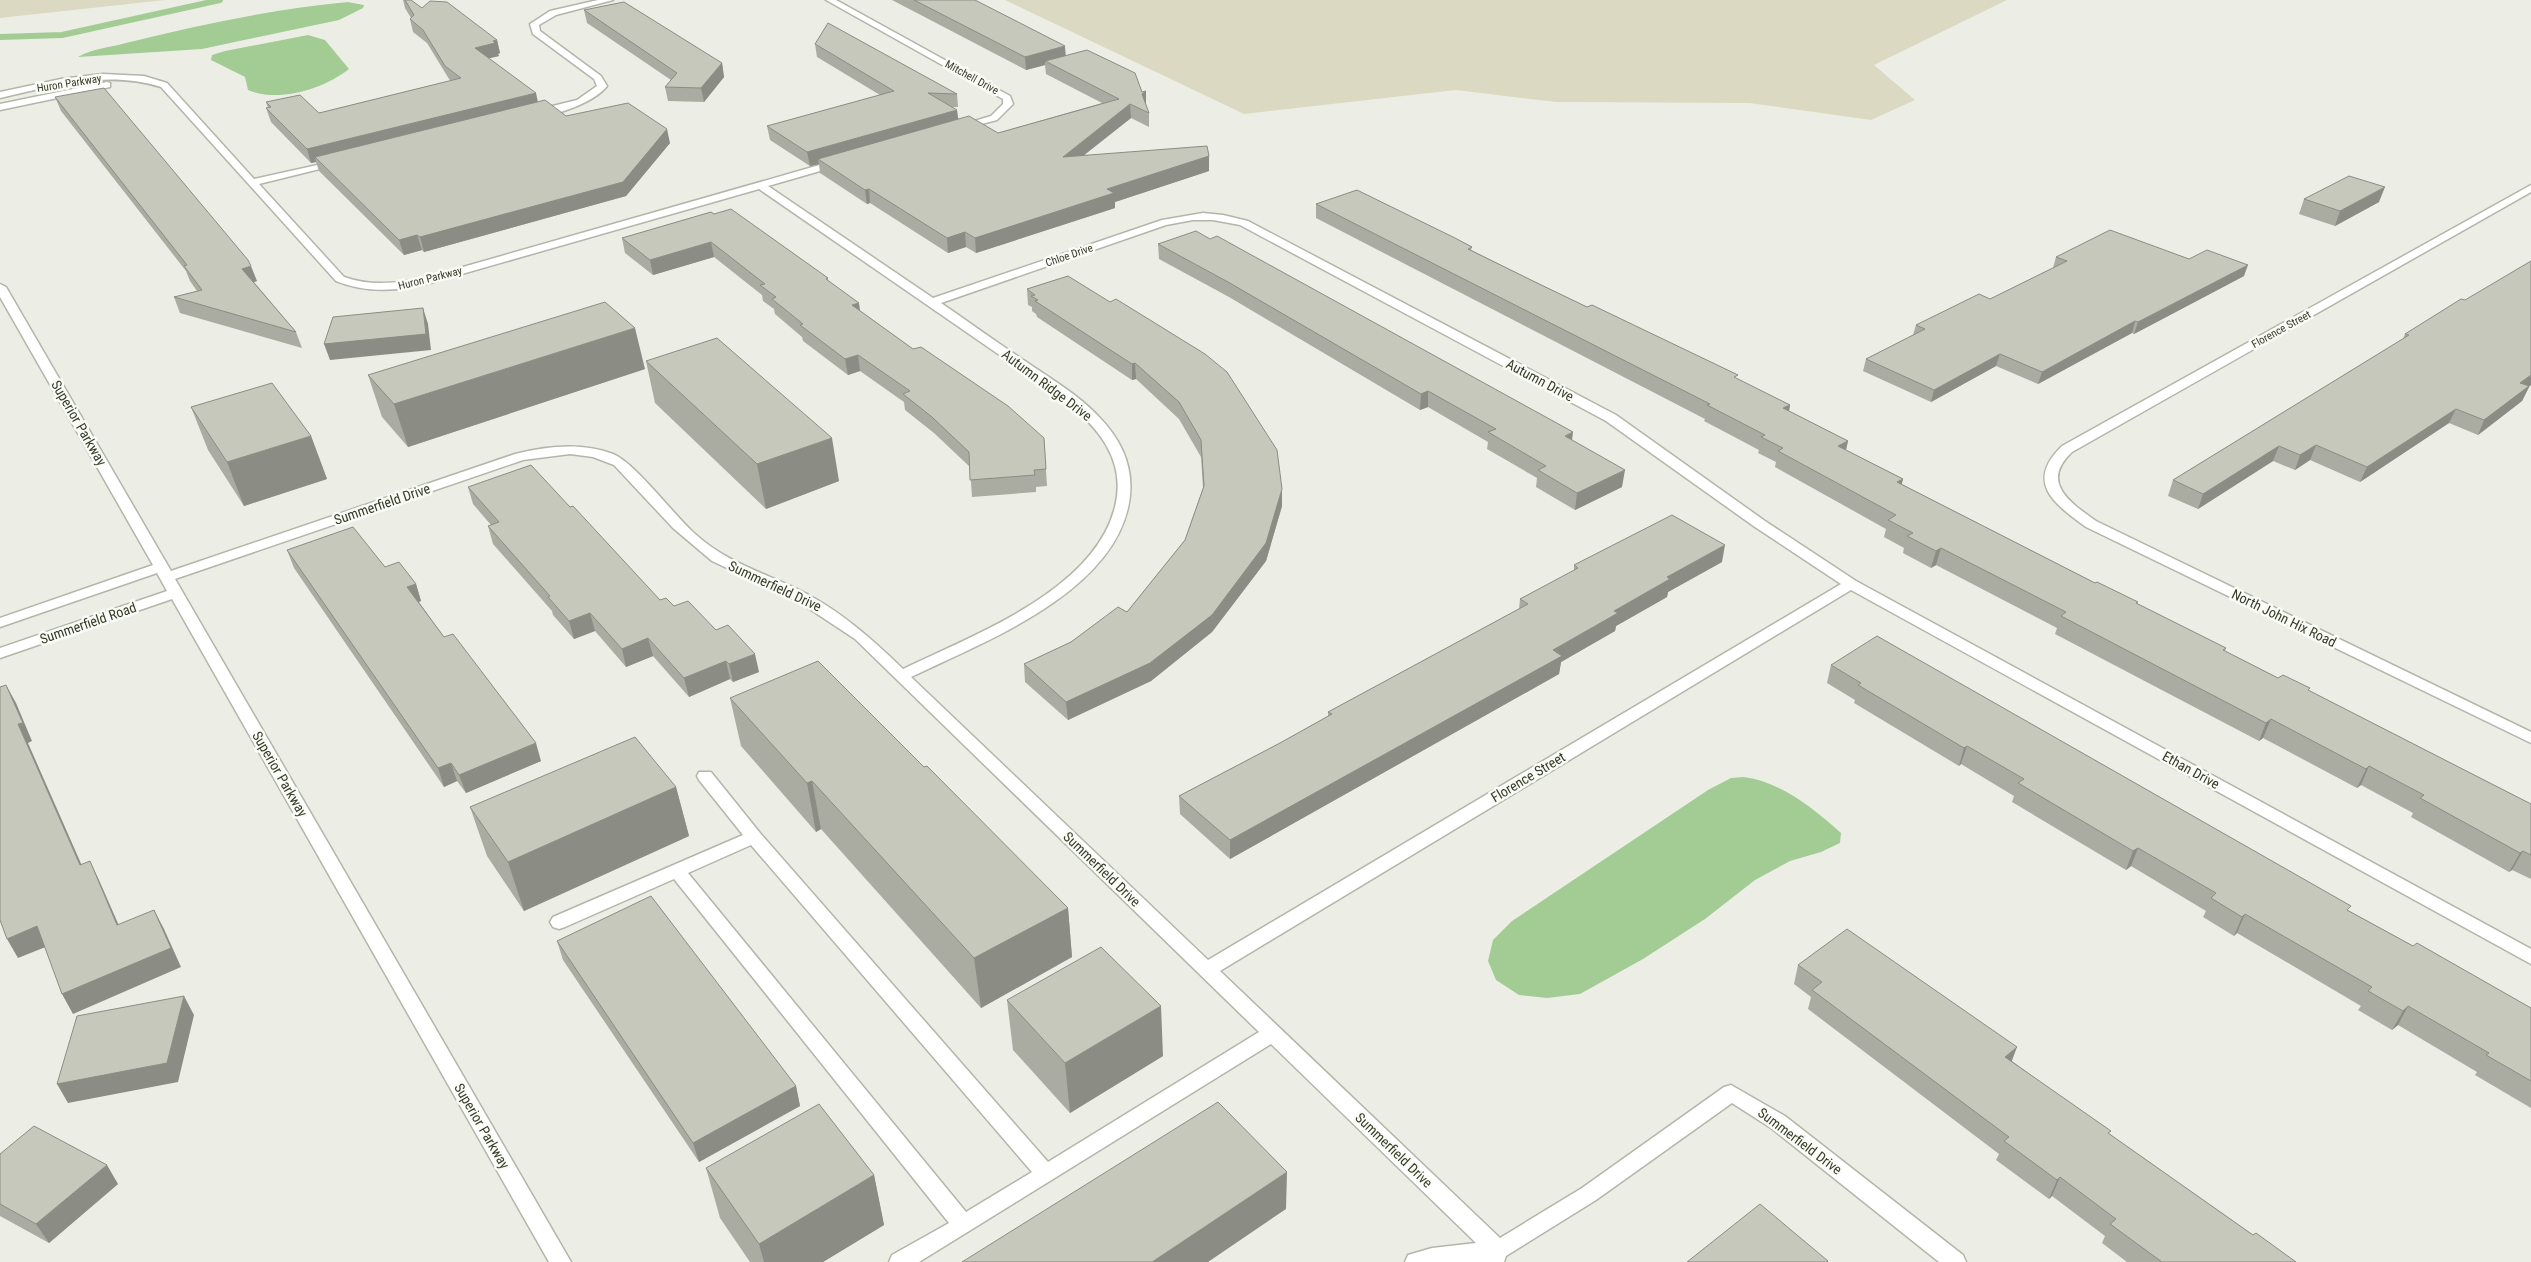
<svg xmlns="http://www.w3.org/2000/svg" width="2531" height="1262" viewBox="0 0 2531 1262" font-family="'Roboto Condensed',sans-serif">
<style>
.green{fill:#dcd9c2}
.water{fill:#a2cc94}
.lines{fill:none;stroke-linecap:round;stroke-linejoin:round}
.stream{stroke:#a2cc94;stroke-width:6}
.minor-casing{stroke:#b2b6a9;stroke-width:3}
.minor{fill:#fff;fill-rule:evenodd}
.wall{fill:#aaaca2}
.shaded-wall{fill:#8b8c84}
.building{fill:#c6c8bc;stroke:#8b8c84}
.labels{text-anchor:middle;stroke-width:5;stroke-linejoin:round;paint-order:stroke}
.far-street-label{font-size:11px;fill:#363e27;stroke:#fafaf7}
.street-label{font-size:14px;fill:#363e27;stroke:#fafaf7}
</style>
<rect width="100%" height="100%" fill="#eceee6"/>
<path class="green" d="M0 0H165L0 18Z
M1005 0H2007L1874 65 1915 100 1871 120 1749 103 1556 102 1456 90 1244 114Z"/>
<path class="water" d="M348 2 364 5 363 8 339 20 202 49 78 57C91 49 112 47 126 43 199 25 273 9 348 2Z
M308 35 325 40 349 69C324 89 278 103 248 90L245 77 211 60 212 55 225 51Z
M1743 777C1780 781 1814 809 1841 833L1840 843 1821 852 1790 861 1755 880 1705 919 1643 959 1580 994 1547 998 1519 995 1496 980 1488 961 1493 940 1512 921 1708 790 1731 778Z"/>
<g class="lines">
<path class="stream" d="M0 37 62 35 220 0"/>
<g class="minor-casing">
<path id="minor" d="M598 0H613L556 15 539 25 540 31 601 76 607 86C595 102 551 119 532 115V111L577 100 597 86 594 79 533 34 530 24 550 11Z
M826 0H836L1010 96 1013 104 997 120 958 130V126L991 116 1003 104V99Z
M103 74 144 76 167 83 254 179 340 160V164L259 184 344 277C372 287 399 283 428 277L837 160 841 161V165L768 186 933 298 1162 220 1203 213 1223 215 1248 221 1616 415 1765 521 1856 581 2531 949V964L1851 590 1220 971 1500 1238 1582 1188 1724 1087 1731 1085 1785 1116 1963 1255 1966 1262H1939L1771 1128 1732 1103 1596 1200 1506 1256 1504 1262H1405L1408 1255 1432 1248 1476 1243 1271 1044 919 1262H889L892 1255 949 1223 674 879 565 927 559 929 553 927 550 922 553 917 743 835 699 780 697 776 699 772H711L760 833 1048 1162 1259 1032 855 639 799 602 712 561 673 528 614 465 593 457 570 454 523 460 175 579 571 1262H549L172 599 0 658V648L167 591 157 573 0 627V618L153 565 0 297V284L6 287 171 571 515 454C547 446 582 442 613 454 635 463 673 514 694 533 729 565 767 573 807 594 844 614 873 640 903 669 973 635 1094 591 1115 507 1127 459 1097 426 1062 398L759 189 434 282C400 291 369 294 336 281L161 87C107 70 54 86 0 98V92L61 79ZM1193 220H1213L1240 225 1606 421 1755 527 1841 584 1208 960 911 677C984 642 1108 595 1128 508 1136 473 1124 443 1100 418 1079 395 1051 379 1025 361 996 342 969 322 941 303L1166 225ZM751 845 1032 1172 966 1212 688 873Z
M107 82 110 83V87L0 110V104Z
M2531 185V192L2072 452C2040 482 2069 502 2096 521L2531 732V743L2086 527C2053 503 2025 482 2062 446Z"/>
</g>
<use href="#minor" class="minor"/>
</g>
<path class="wall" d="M403 0H411L422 8 497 40 500 53 498 54 499 56 489 58 538 102 566 116 670 143 626 196 424 252 422 250 404 255 319 171 316 162 311 163 271 122 266 108H268L266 102 319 113 451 81 449 79 427 43 413 32 410 19 411 18 405 8Z
M892 0H975L1146 105 1149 113V127L1131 118 1084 155 1209 156V171L1115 202V208L976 253 966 247 948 253 870 203 867 204 820 173 819 164 810 166 770 140 767 126 880 95 817 57 815 44 957 94 958 107H953L958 119 998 133 1102 103 1046 74 1045 65 1026 70Z
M584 10 722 63 724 77 704 102 668 101 665 87 671 80 587 23Z
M55 97 257 281 254 282 296 332 302 348 180 313 174 297 197 291 190 281 186 271 61 111Z
M2304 199 2379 202 2335 226 2299 214Z
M1316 204 1472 247 1471 250 1533 281 1790 405 1789 411 1848 441 1846 450 1903 479 1901 484 2095 583 2226 648 2225 651 2278 678 2309 691 2531 804V879L2512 870 2509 872 2411 817 2413 813 2361 785 2357 788 2263 738 2259 741 2055 634 2057 628 1936 565 1931 568 1903 553 1904 548 1884 537 1886 529 1775 467 1776 462 1758 453 1759 450 1704 421 1705 419 1316 218Z
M711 212 828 278V281L860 311 913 349 1044 438 1047 486 1036 487V492L972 497 970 467 934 433 905 410 904 402 860 371 848 375 803 341 802 337 775 314 774 309 763 301 762 295 714 257 653 275 625 253 622 238Z
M1158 244 1572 440 1622 487 1575 510 1536 487 1537 478 1487 449 1488 442 1428 407 1420 410 1229 297 1159 259Z
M2056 257 2189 259 2244 276 2134 334 2132 333 2038 384 1996 366 1931 402 1863 371 1866 359 1913 335 1916 325 1990 299 2053 268Z
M1068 276 1282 489V506L1266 561 1212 632 1151 681 1068 720 1025 682 1024 664 1071 642 1127 612 1185 540 1203 488 1201 457 1179 419 1136 379 1132 380 1037 317 1036 314 1032 311V307L1028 305 1027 289Z
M2405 334 2529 387 2522 401 2478 435 2449 423 2360 482 2310 460 2295 470 2273 461 2198 509 2168 496 2173 480 2403 339Z
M646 361 839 481 766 509 655 403Z
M645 369 408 447 382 417 368 375Z
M191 407 311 436 327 479 244 506 208 450Z
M468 487 570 507 660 600 674 606 716 630 759 672 733 682 730 679 689 697 653 656 626 667 595 631 574 639 553 615 552 611 493 544 488 526 491 525 473 504Z
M287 550 385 567 416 584 421 601 419 602 444 637 541 761 466 793 457 781 444 787 294 568Z
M1722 562 1668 592 1667 597 1616 626 1615 631 1561 662 1559 674 1230 859 1180 814 1179 796 1280 743 1328 716V712L1519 609 1520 599 1574 571V565Z
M1831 665 2349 911 2413 946 2531 1008V1108L2475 1075 2477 1072 2398 1025 2392 1030 2358 1010 2361 1006 2237 933 2234 936 2203 917 2206 911 2131 866 2126 870 2012 802 2014 796 1961 764 1959 766 1854 703 1855 700 1827 683Z
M730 698 924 767 1068 908 1072 957 981 1008 821 829 816 832 741 746Z
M676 787 689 836 524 911 487 856 470 807Z
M557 941 796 1086 800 1106 699 1162 563 960Z
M1798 965 2012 1061 2109 1134 2253 1235 2296 1262H2127L2102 1243 2105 1236 2052 1196 2049 1199 1996 1160 1999 1154 1808 1009 1811 997 1794 984Z
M1007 1000 1163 1056 1070 1113 1013 1050Z
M0 1154 118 1184 49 1243 0 1216Z
M706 1168 874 1175 884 1225 823 1262H750L720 1218Z"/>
<path class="shaded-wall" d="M497 40 500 53 498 54 499 56 478 61 475 48Z
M1065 46 1066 59 1045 61V65L1026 70 1025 57Z
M722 63 724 77 704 102 701 88Z
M1146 91V105L1143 108 1142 94Z
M536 93 539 107 315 157 316 162 311 163 307 149Z
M1130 104 1131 118 1064 171 1063 157Z
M957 110 959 124 818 159 819 164 810 166 807 152Z
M667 129 670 143 626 196 424 252 420 237Z
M1209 156V171L1115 202V208L976 253 975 238 1107 189Z
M2385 187 2379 202 2335 226 2340 211Z
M869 189 870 203 867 204 865 190Z
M965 232 966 247 948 253 947 238Z
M417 235 422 250 404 255 399 240Z
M711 242 714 257 653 275 650 260Z
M2248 265 2244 276 2134 334 2138 322Z
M251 266 257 281 248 284 242 269Z
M859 303 861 318 852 305Z
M423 308 428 324 431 350 330 360 324 344Z
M2135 321 2132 333 2038 384 2042 372Z
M635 328 645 369 408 447 394 404Z
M2000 354 1996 366 1931 402 1934 390Z
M858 355 860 371 848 375 845 359Z
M1135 363 1136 379 1132 380V364Z
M2531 375V385L2529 387 2522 401 2478 435 2484 420 2520 383Z
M1428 391V407L1420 410 1421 394Z
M1790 405 1787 422 1783 408Z
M2456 409 2449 423 2360 482 2367 467Z
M1573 432 1571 449 1565 436Z
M311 436 327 479 244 506 227 462Z
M832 438 839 481 766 509 757 464Z
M1848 441 1844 458 1838 446Z
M2316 445 2310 460 2295 470 2300 455Z
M2279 446 2273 461 2198 509 2203 494Z
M1625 470 1622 487 1575 510 1577 493Z
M1903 479 1899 496 1897 482Z
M1282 489V506L1266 561 1212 632 1151 681 1068 720 1066 702Z
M1725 545 1722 562 1668 592 1667 597 1616 626 1615 631 1561 662 1559 674 1230 859V840L1553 650 1667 577Z
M1941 548 1936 565 1931 568 1936 551Z
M416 584 421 601 413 604 407 587Z
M590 613 595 631 574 639 569 621Z
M648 638 653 656 626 667 622 649Z
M755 654 759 672 733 682 729 664Z
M726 661 730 679 689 697 684 678Z
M6 685 16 703 32 741 28 743 90 884 80 865 18 724Z
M2271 719 2263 738 2259 741 2266 723Z
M536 743 541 761 466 793 459 775Z
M1967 746 1961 764 1959 766 1964 748Z
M451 763 457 781 444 787 438 768Z
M2369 766 2361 785 2357 788 2366 769Z
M812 781 821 829 816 832 807 783Z
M676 787 689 836 524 911 508 862Z
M2138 848 2131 866 2126 870 2133 851Z
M2523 851 2512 870 2509 872 2520 853Z
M90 861 99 880 127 944 117 925Z
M1068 908 1072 957 981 1008 974 958Z
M154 910 164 929 181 967 73 1014 62 994Z
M2245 914 2237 933 2234 936 2242 917Z
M37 926 48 946 18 958 7 939Z
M184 996 194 1015 178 1082 68 1103 57 1084Z
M1161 1006 1163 1056 1070 1113 1065 1063Z
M2408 1006 2398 1025 2392 1030 2403 1011Z
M2017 1047 2010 1066 2005 1057Z
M796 1086 800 1106 699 1162 693 1143Z
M107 1165 118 1184 49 1243 36 1224Z
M1287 1172 1286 1209 1208 1262H1152Z
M874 1175 884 1225 823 1262H764L759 1244Z
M2060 1177 2052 1196 2049 1199 2057 1180Z"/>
<path class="building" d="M405 0H411L422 8 430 1 447 2 497 40 493 41 495 43 475 48 536 93 307 149 266 108 271 107 266 102 300 95 319 113 461 78 445 66 423 30 410 19 414 15Z
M914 0H975L1065 46 1025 57Z
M624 2 722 63 701 88 665 87 677 73 584 10Z
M828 23 957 94 928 93 957 110 807 152 767 126 894 91 815 44Z
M1087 50 1135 73 1142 92 1146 91 1142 94 1149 113 1130 104 1063 157 1207 146 1209 156 1107 189 1114 193 975 238 965 232 947 238 869 189 865 190 818 159 969 116 998 133 1119 99 1045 61Z
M104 88 248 260 251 266 242 269 296 332 174 297 202 290 184 266 187 265 55 97Z
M545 100 566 116 628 103 667 129 623 182 420 237 417 235 399 240 315 157Z
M2349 176 2385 187 2340 211 2304 199Z
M1357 190 1455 238 1472 247 1468 249 1533 281 1587 307 1592 305 1738 375 1734 377 1790 405 1783 408 1848 441 1838 446 1903 479 1897 482 2095 583 2097 582 2138 602 2136 603 2226 648 2223 650 2278 678 2283 675 2310 688 2308 690 2531 804V855L2523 851 2520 853 2420 798 2424 795 2369 766 2366 769 2271 719 2266 723 2061 616 2066 612 1941 548 1936 551 1907 536 1913 533 1888 520 1896 515 1778 451 1783 448 1761 437 1765 435 1707 405 1710 404 1316 204Z
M731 209 828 278 826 279 859 303 852 305 913 349 921 347 1008 406 1044 438 1046 469 1034 470 1035 475 970 480 969 452 932 417 903 394 910 391 858 355 845 359 800 325 803 324 772 299 776 297 760 285 765 284 711 242 650 260 622 238 711 212 714 214Z
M2110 230 2189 259 2207 250 2248 265 2138 322 2135 321 2042 372 2000 354 1934 390 1866 359 1925 329 1916 325 1979 294 1990 299 2067 261 2056 257Z
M1196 231 1210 239 1217 236 1573 432 1565 436 1625 470 1577 493 1538 470 1546 466 1488 432 1496 429 1428 391 1421 394 1228 282 1158 244Z
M2531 261V375L2520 383 2529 386 2484 420 2456 409 2367 467 2316 445 2300 455 2279 446 2203 494 2173 480 2409 335 2405 334 2461 299 2465 300Z
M1068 276 1110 302 1116 299 1205 354 1227 372 1277 450 1282 489 1266 543 1212 615 1150 663 1066 702 1024 664 1071 642 1118 607 1127 612 1185 540 1204 486 1201 440 1179 402 1135 363 1132 364 1035 301 1038 300 1031 296 1035 295 1027 289Z
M605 302 635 328 394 404 368 375Z
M423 308 426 334 324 344 333 317Z
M717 338 832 438 757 464 646 361Z
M272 383 311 436 227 462 191 407Z
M531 465 570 507 573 506 660 600 666 598 674 606 688 601 716 630 728 625 755 654 729 664 726 661 684 678 648 638 622 649 590 613 569 621 548 597 550 596 488 526 499 522 468 487Z
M1672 515 1725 545 1667 577 1670 579 1614 611 1618 613 1553 650 1562 656 1230 840 1179 796 1280 743 1332 714 1328 712 1528 604 1520 599 1578 568 1574 565Z
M353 527 385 567 399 562 416 584 407 587 444 637 453 634 536 743 459 775 451 763 438 768 287 550Z
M1877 636 2351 906 2347 910 2413 946 2417 943 2531 1008V1081L2486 1055 2489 1053 2408 1006 2403 1011 2368 991 2372 987 2245 914 2242 917 2211 898 2216 893 2138 848 2133 851 2018 783 2024 779 1967 746 1964 748 1858 685 1861 683 1831 665Z
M818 661 924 767 927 766 1068 908 974 958 812 781 807 783 730 698Z
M6 685 23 723 18 724 80 865 90 861 117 925 154 910 171 948 62 994 37 926 7 939 0 920V687Z
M635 737 676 787 508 862 470 807Z
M651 896 796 1086 693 1143 557 941Z
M1847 929 2017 1047 2005 1057 2111 1131 2108 1133 2253 1235 2256 1233 2296 1262H2162L2110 1224 2116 1219 2060 1177 2057 1180 2004 1141 2009 1137 1812 990 1822 982 1798 965Z
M1101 947 1161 1006 1065 1063 1007 1000Z
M184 996 167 1063 57 1084 77 1016Z
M1218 1102 1287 1172 1152 1262H962Z
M819 1104 874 1175 759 1244 706 1168Z
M34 1126 107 1165 36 1224 0 1204V1154Z
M1760 1204 1828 1261 1827 1262H1687Z"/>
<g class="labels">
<g class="far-street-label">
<text transform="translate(972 77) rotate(29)" y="4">Mitchell Drive</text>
<text transform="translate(69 83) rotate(-9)" y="4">Huron Parkway</text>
<text transform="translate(1069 255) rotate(-19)" y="4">Chloe Drive</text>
<text transform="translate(430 278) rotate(-14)" y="4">Huron Parkway</text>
<text transform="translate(2281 329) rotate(-29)" y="4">Florence Street</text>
</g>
<g class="street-label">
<text transform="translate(1540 380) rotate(28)" y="5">Autumn Drive</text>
<text transform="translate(1047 385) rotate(37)" y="5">Autumn Ridge Drive</text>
<text transform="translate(79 423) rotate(60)" y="5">Superior Parkway</text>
<text transform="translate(382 504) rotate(-19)" y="5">Summerfield Drive</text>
<text transform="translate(775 586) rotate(25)" y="5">Summerfield Drive</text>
<text transform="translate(2284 618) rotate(26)" y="5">North John Hix Road</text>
<text transform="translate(88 623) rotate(-19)" y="5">Summerfield Road</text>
<text transform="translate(2191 770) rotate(29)" y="5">Ethan Drive</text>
<text transform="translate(280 774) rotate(60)" y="5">Superior Parkway</text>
<text transform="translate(1528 777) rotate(-31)" y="5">Florence Street</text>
<text transform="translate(1102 869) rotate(44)" y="5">Summerfield Drive</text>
<text transform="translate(482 1126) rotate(60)" y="5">Superior Parkway</text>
<text transform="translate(1800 1141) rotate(37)" y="5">Summerfield Drive</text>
<text transform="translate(1394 1150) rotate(44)" y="5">Summerfield Drive</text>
</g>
</g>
</svg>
